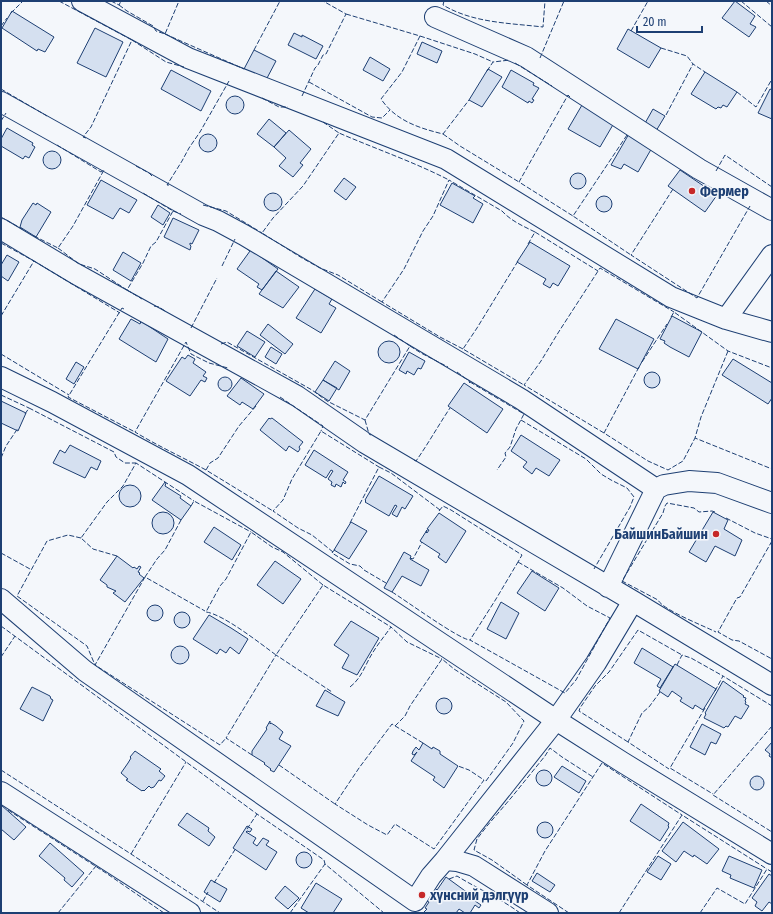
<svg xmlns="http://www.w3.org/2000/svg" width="773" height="914" viewBox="0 0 773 914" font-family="'Fira Sans Condensed',sans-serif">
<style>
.building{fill:#d5e0f0;stroke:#1d3f73}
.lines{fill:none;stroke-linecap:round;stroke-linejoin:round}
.street-casing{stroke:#1d3f73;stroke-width:22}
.street{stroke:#f4f7fb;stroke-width:20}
.fence{stroke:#1d3f73;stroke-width:1;stroke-dasharray:5 2;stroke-linecap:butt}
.poi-dot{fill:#c62828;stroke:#f4f7fb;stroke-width:1.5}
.labels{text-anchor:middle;stroke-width:3;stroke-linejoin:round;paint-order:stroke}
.poi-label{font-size:14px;font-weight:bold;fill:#1d3f73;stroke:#f4f7fb;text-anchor:start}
</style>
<rect width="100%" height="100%" fill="#f4f7fb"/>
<path class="building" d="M735 1 755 16 750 24 756 27 749 37 722 18Z
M12 11 54 37 45 52 38 49 37 51 2 28Z
M95 28 123 42 106 77 77 63Z
M628 29 661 48 649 68 617 49Z
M294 33 302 37V35L323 46 316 59 288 45Z
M422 42 442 51 437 63 417 54Z
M254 50 276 61 266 80 244 69Z
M370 57 390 69 383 81 363 70Z
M488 69 502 77 482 107 469 100Z
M171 70 211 91 201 111 161 89Z
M511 70 534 83 533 85 539 88 532 99 534 100 532 103 529 101 528 103 502 87Z
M705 72 737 92 727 107 723 105 721 108 718 107 716 109 691 94Z
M770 89 772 90V119L758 113Z
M226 105a9 9 0 1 1 18 0a9 9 0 1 1-18 0Z
M582 105 614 123 600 147 568 129Z
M653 109 665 116 656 131 644 125Z
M269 119 286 133 274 147 257 134Z
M7 128 33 143 32 145 35 147 29 158 25 156 23 159 1 146V139Z
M289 130 311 149 300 163 303 165 293 177 279 166 286 158 274 147Z
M630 132 653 146 638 172 624 164 621 169 611 165Z
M199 143a9 9 0 1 1 18 0a9 9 0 1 1-18 0Z
M43 160a9 9 0 1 1 18 0a9 9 0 1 1-18 0Z
M680 170 717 195 705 212 668 186Z
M570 181a8 8 0 1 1 16 0a8 8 0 1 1-16 0Z
M344 178 356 187 346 200 334 191Z
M101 180 137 200 129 213 120 208 113 219 87 205Z
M452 183 475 196 473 198 483 204 473 223 440 205Z
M264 202a9 9 0 1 1 18 0a9 9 0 1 1-18 0Z
M596 204a8 8 0 1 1 16 0a8 8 0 1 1-16 0Z
M33 203 36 205 37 203 51 212 36 237 20 227 22 220Z
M158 205 170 213 163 225 151 217Z
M173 218 199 230 192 244 190 243V245L191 246 190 250 164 237Z
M530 242 570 266 558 286 553 283 550 288 543 284 546 279 517 262Z
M248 248 278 269 262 290 257 287 259 284 237 269 250 251 247 249Z
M123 252 141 263 131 281 113 270Z
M7 255 19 262 8 281 1 276V265Z
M276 271 299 287 283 308 259 294Z
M315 289 332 299 329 304 336 308 321 333 296 318Z
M672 316 702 332 689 357 670 347 664 343 665 341 660 339Z
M131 319 140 324 141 321 168 339 156 362 119 339Z
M616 319 654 339 638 369 599 349Z
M268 324 293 344 285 354 260 335Z
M247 331 265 342 255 357 237 346Z
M378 352a11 11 0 1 1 22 0a11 11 0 1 1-22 0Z
M271 347 282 354 276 364 265 357Z
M409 352 425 361 421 369 418 368 414 375 407 371 406 374 399 370Z
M188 355 195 359 193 363 206 372 203 376 207 378 205 382 201 380 190 396 166 381 182 357 185 359Z
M733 359 772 383V398L768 404 722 375Z
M335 361 350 371 339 390 323 380Z
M76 362 84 367 74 384 66 379Z
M644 380a8 8 0 1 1 16 0a8 8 0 1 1-16 0Z
M218 384a7 7 0 1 1 14 0a7 7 0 1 1-14 0Z
M241 378 264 394 253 409 242 402 240 405 227 396Z
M323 380 337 388 329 401 315 392Z
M464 383 503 409 487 433 448 406Z
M1 401 26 413 18 431 1 423Z
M269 418 270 419 272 418 303 442 299 447 300 449 298 452 289 446 286 451 260 430Z
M521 435 560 460 549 476 536 468 532 474 523 467 527 462 511 451Z
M70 445 101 461 97 470 91 467 85 478 53 463 60 450 65 453Z
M314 450 348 472 343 480 346 482 345 484 343 482 341 487 336 484 335 487 331 485 332 482 328 479 333 471 331 470 326 478 305 465Z
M379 476 413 496 405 509 402 507 397 517 392 514 397 506 395 505 389 516 365 502 366 501 365 500Z
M165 482 166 483 165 486 181 496 180 498 191 506 181 520 152 500Z
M119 496a11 11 0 1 1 22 0a11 11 0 1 1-22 0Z
M713 512 728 520 724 529 742 540 735 556 715 546 706 562 689 552Z
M152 523a11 11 0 1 1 22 0a11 11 0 1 1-22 0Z
M439 513 466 531 446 563 438 557 440 554 420 541 427 530 426 532 427 533 429 530 427 529Z
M351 522 367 531 349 559 334 550Z
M214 527 241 545 232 560 204 542Z
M404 552 411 556 410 559 429 570 421 586 402 576 392 592 384 588Z
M117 556 133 568 134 567 137 569 139 566 141 567 138 572 140 573 139 574 144 578 125 602 113 593 116 591 107 587V585L100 580Z
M275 561 301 579 283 604 257 585Z
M532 571 559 588 545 611 517 593Z
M501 602 519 613 506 639 487 629Z
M147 613a8 8 0 1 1 16 0a8 8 0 1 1-16 0Z
M174 620a8 8 0 1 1 16 0a8 8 0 1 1-16 0Z
M209 615 231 628 248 639 239 654 230 647 226 653 220 649 217 654 193 639Z
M351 621 379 638 357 675 342 668 349 655 334 645Z
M171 655a9 9 0 1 1 18 0a9 9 0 1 1-18 0Z
M642 648 673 667 660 688 657 686 661 679 634 663Z
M675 664 716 689 703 710 695 705 693 709 680 701 682 698 672 691 668 697 659 691Z
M723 681 744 696 743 697 746 698 745 701 746 702 745 704 749 706 741 719 735 716 728 727 726 726 724 728 704 718 706 714 705 713Z
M32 687 50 696 51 699 53 700 43 721 20 709Z
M325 690 345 702 338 716 316 706Z
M436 706a8 8 0 1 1 16 0a8 8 0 1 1-16 0Z
M270 721V724L271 723 276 726 283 732 279 739 291 746 274 772 270 770 271 769 264 764 265 763 252 755V751L267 729 266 728Z
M702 724 721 734 716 744 711 742 705 755 690 747Z
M772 742V758L769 756 770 754 765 750Z
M423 743 432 749 433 747 440 751V754L458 766 444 788 433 780 435 777 411 761 417 752 414 755 412 754 413 751 416 747 419 750Z
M135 751 161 769 159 771 165 776 161 781 159 780 154 787 151 788 149 786 144 791 143 790 142 791 126 780 128 779 121 773 128 763 131 758 130 757Z
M562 766 586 781 579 793 554 777Z
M536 778a8 8 0 1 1 16 0a8 8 0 1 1-16 0Z
M750 783a7 7 0 1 1 14 0a7 7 0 1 1-14 0Z
M641 804 669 823 668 826 669 827 660 841 630 821Z
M1 805 26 827 14 840 1 829Z
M187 813 209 828 208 831 215 837 209 846 178 825Z
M683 822 719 849 707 864 694 855 693 857 684 851 676 862 662 851Z
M537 830a8 8 0 1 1 16 0a8 8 0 1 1-16 0Z
M247 826 252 829 250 832 247 831 246 832 256 838 253 843 257 846 263 838 269 841 266 845 277 852 266 870 233 848Z
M50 843 84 873 72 887 64 880 65 878 39 856Z
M296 860a8 8 0 1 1 16 0a8 8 0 1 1-16 0Z
M658 856 671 864 661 880 647 872Z
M729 856 762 870 754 888 730 878 731 875 722 871Z
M537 873 555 885 550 892 532 881Z
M769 874 772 876V904L769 902 762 911 755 906 757 902 752 898Z
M446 877 468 893 470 891 478 897 475 901 481 905 479 908 475 905 470 913H465L459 909 456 913H423L427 909 425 908 429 902 427 901 429 899 426 898 434 887 437 890Z
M211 880 227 889 220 902 204 892Z
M316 883 342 899 333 913H309L301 908Z
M285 886 299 898 288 909 275 898Z"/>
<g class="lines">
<g class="street-casing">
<path id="street" d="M82 1 188 58 446 159 671 297 726 319 772 332
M435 17 526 57 699 169 772 210
M1 102 203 215 218 221 244 235 521 399 656 489 664 485 689 481 717 483 772 503
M1 229 76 274 297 396 365 443 633 601 772 685
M726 319 772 255
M1 377 52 402 188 475 556 720 622 762 772 854
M608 587 656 489
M1 599 85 671 415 901 431 876 445 860 457 861 474 866 548 913
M1 792 190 913
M445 860 556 720 596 663 633 601"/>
</g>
<use href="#street" class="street"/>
<path class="fence" d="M59 1 132 40
M111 1 119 5 121 1
M444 1 443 5C473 23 509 23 543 27L545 1
M741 1 772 27
M766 1 772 6
M119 5 127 11 153 26 156 31 165 34 179 1
M11 13 23 1
M346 14 420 36 402 72 381 99C396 121 419 128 443 134L469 100
M1 26 7 18
M631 31 648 1
M165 34 244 69
M420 36 475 54 493 62
M661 48 687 56 693 64 705 72
M254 50 280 1
M540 58 564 1
M515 63 552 86
M487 71 493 62 510 60
M309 82 372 117 382 118 390 110
M1 89 47 116
M737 92 756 107 772 79
M302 96 315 68 318 65 323 55 326 54 346 14 323 1
M570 97 568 95 519 182 573 216
M262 98 279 107H288
M666 115 693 64
M1 121 6 113
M323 122 339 133
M443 134 460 146 519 182
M627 135 573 216 631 255
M86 138 83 137 91 127 132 40 166 62 184 67
M136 166 149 173 153 177
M716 171 725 155 772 187
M169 185H167L182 161 189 148 200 132 229 81
M673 189 631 255 697 298 750 206
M203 205 226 211 262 233
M173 211 181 214
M1 217 22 229
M34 236 58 248 73 226 104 170 101 172 57 145
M1 243 34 261
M528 244 535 232 598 271
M58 248 79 264 95 269 127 290 143 263 151 246 156 242 173 211 143 193
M518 261 477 328 463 349 524 385
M222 266 235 239
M127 290 142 299
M382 302 338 275 320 268 302 258 262 233 273 218 303 186 339 133C376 149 414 162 449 180
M154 306 159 307 165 311
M124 309 122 308 68 397 135 432
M1 316 34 261 120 313
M671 317 674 312 728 351 772 368
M191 328 217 278
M221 344 227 342 312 390 327 401 365 420 410 346 394 335
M410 346 421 353 448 367
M463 349 440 337 382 302 404 269 423 231 433 216 449 180 502 211C511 221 523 226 535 232
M728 351 701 417 695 438 772 469
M1 354 69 395
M642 362 667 324
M639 367 604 433 648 461 668 470 683 461 695 438
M457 372 470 382 469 383
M470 382 524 414 516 429 510 447 505 453 506 457 497 470
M1 395 29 408
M280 397 323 426 321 431
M256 406 239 426 218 458 210 463 206 470 273 511
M25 414 29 408 114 452 116 457 125 463H136
M365 420 369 434 371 435
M521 420 586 459 601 474 611 480 627 488 634 497 630 507 594 569
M604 433 524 385 541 361 558 333 600 268 674 312
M1 458 6 446 18 428
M414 460 416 461C428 444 438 426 450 408
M206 470C182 457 158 446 135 432L186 342 191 354 209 363 228 368
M191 506 194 501 251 532
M439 511 443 506 451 510 522 555 518 562
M715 512 712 511 699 512 694 508 667 503 665 506 663 513 622 581 658 600C663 610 704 626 716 632
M726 518 755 533 772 539
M181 520 165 550 157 559 145 577 205 611
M350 523 379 467 391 473 440 510
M81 538 68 535 47 541 17 596 87 646 95 665
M772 541 740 597 737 598 718 632 732 640 739 641 772 659
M335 549 332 553 350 564 360 566 364 570 386 583
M333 552 312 535 298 528 273 511 283 500 292 479 321 431 379 467
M1 553 30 569
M117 556 93 549 81 538 107 502 123 486 136 463 194 501
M410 558 413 559 422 542
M518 562 563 588 587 606 610 618 576 680 565 693 470 640 496 599Z
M145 577 95 665 220 745 226 738
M323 585 283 552 272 547 251 532 226 579 220 586 206 612C223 614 261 644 276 655L323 585 391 627
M392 592C405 600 460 640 470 640
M1 626 257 814 324 860 325 864 384 913
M1 657 15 636
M677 665 682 655 691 658 723 676
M350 687C359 680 363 671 368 661 374 649 383 638 391 627L407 642 442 659
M715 691 723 676 772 706
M660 692 649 707 642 713 628 742 669 769
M705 708 670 768 713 794
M395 726 405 716 410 706 442 659 454 669 506 702 524 721 513 743 486 781 484 780
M772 726 713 795 772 832
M628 742 579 711 580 708 595 686 609 672 638 630 682 655
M423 743 392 724 359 768 335 804 368 825 387 835 395 824 434 849 484 780 469 770 458 766
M252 755 226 738 276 655 332 692
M279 765 335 804
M1 770 131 854 220 913
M8 810 106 873 164 913
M247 829 257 814
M131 854 186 762
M449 879 457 876C478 889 500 898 520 913
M214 883 236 848
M527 885 492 860 474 850 477 839 487 826 511 798 545 756 550 748 562 757 593 777
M203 901 208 892
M58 913 96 866
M290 913 325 864
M569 913 527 885 545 851 602 763 682 815
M619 913 682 815 767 869
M700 913 717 888 745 904 767 869 772 872"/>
</g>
<g class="poi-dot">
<circle cx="692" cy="191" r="4"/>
<circle cx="716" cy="534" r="4"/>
<circle cx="422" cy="895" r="4"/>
</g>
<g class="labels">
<g class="poi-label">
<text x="700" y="196">Фермер</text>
<text x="708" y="539" text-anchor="end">БайшинБайшин</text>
<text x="430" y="900">хүнсний дэлгүүр</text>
</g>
</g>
<rect width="773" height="914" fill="none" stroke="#1d3f73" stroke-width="4"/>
<path d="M637 26v6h65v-6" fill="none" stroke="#1d3f73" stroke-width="2"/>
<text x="643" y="26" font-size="12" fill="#1d3f73" stroke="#f4f7fb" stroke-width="3" paint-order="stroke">20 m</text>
</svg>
